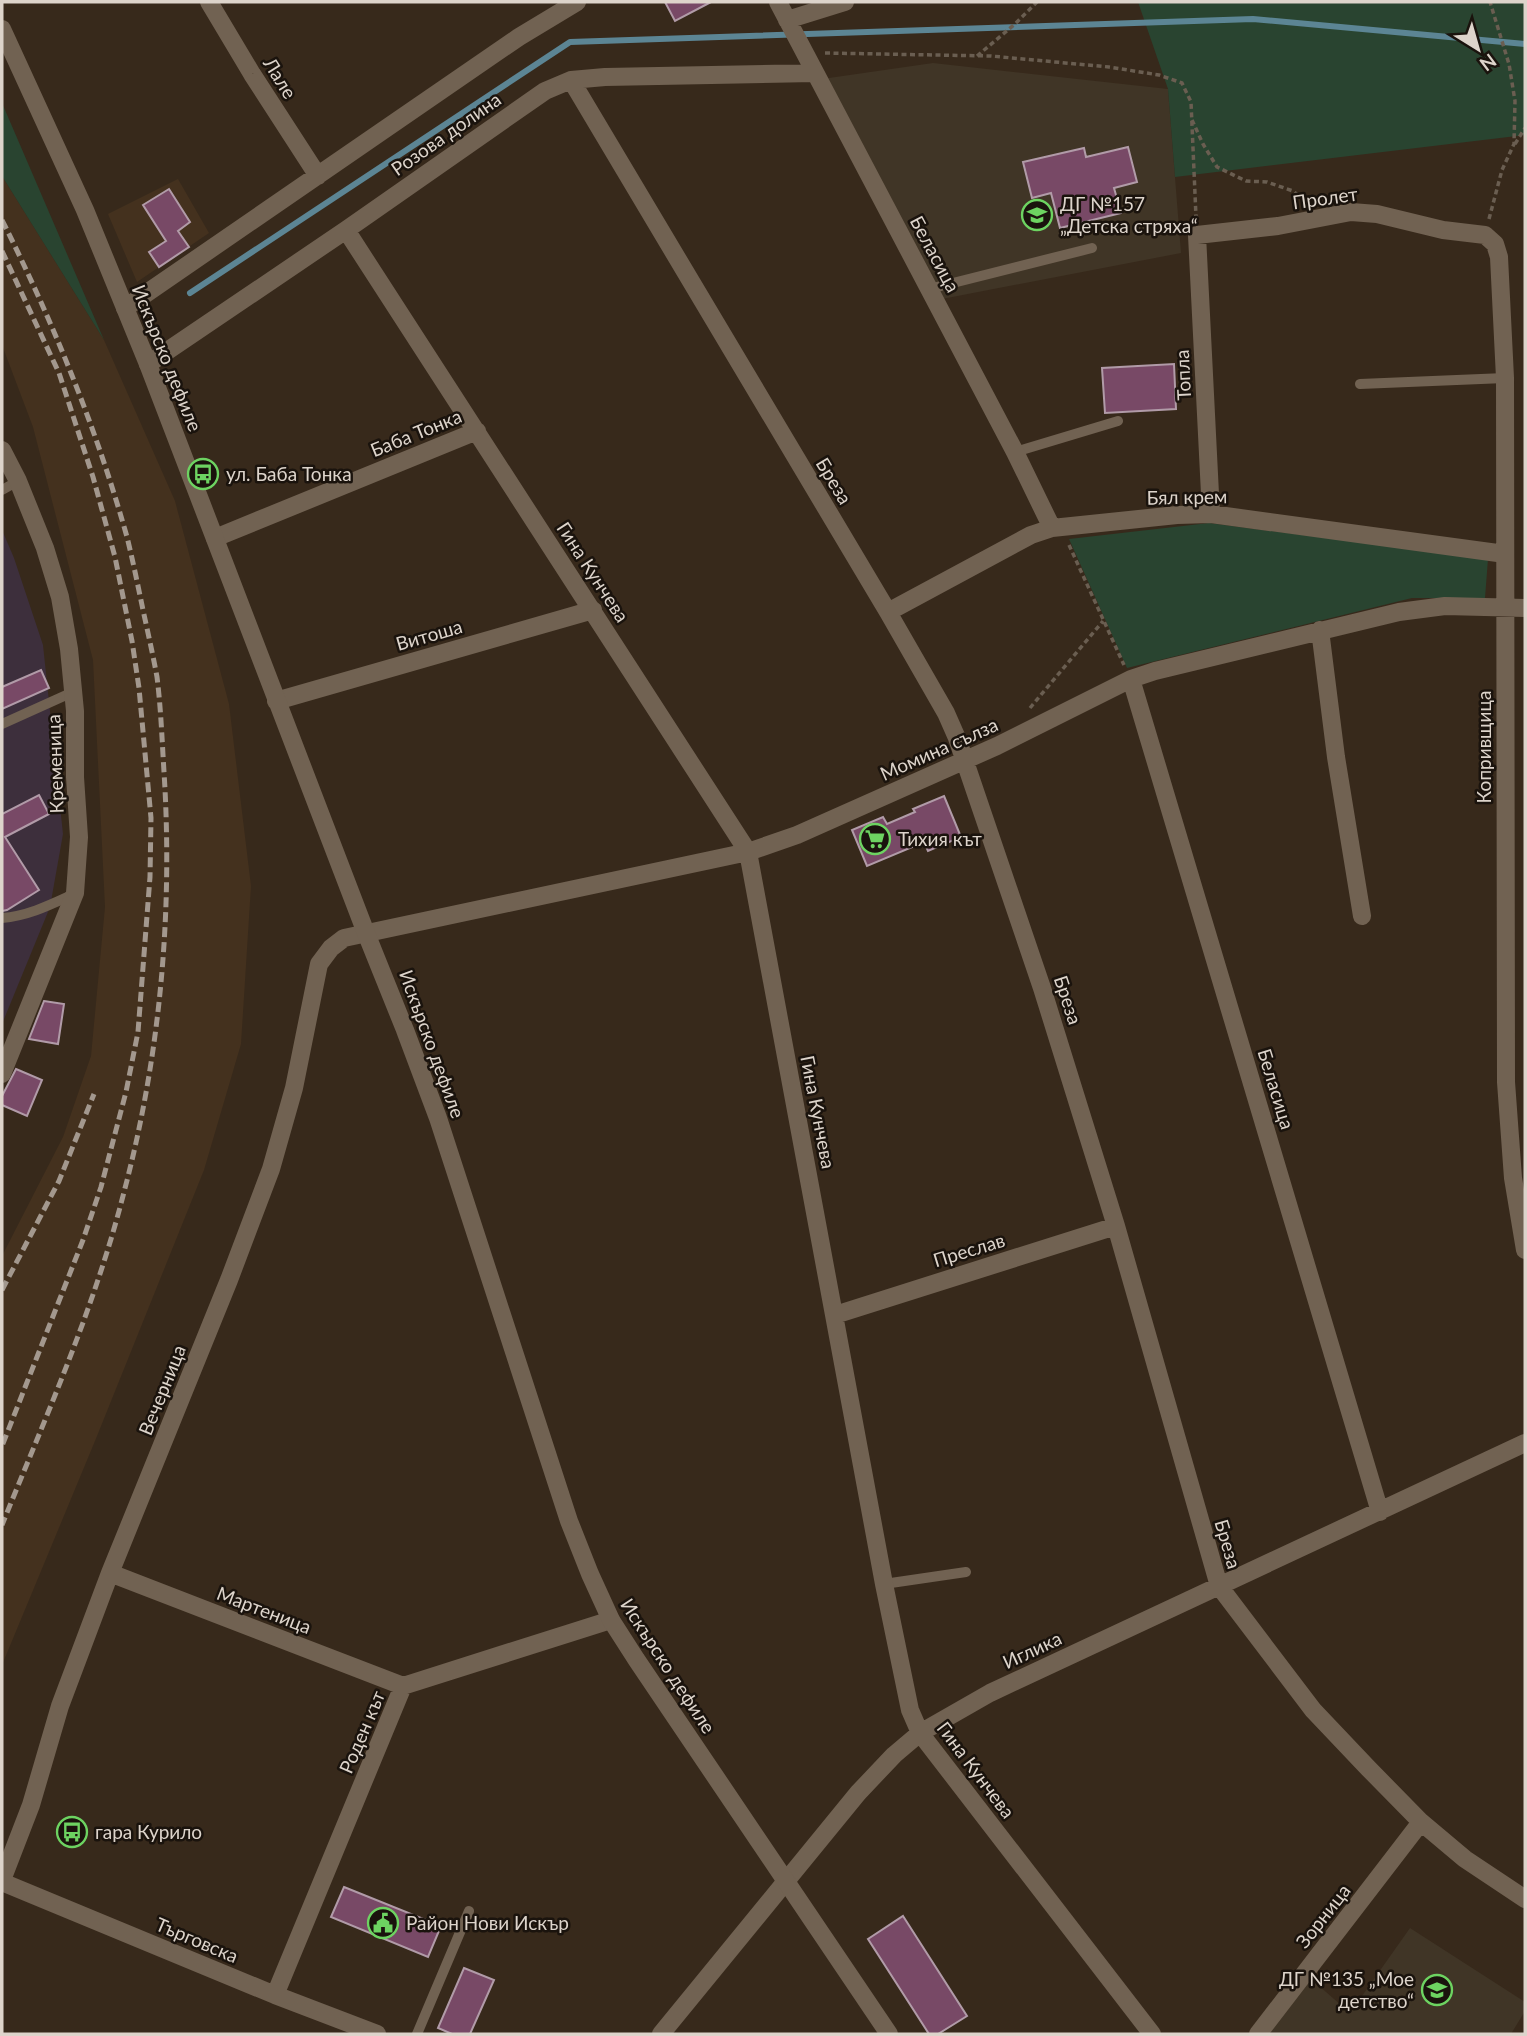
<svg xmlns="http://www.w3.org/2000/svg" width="1527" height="2036" viewBox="0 0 1527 2036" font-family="Lato,sans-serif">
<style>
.built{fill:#44311e}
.industrial{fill:#3d2f3c}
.education{fill:#403526}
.green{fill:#294430}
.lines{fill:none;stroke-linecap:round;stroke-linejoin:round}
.stream{stroke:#5c8594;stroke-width:6}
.building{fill:#784966;stroke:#b19ba8;stroke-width:2}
.path{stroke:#6a5e51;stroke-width:3.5;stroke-dasharray:5 3.5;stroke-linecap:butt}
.service{stroke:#716252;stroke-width:10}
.minor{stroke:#716252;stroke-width:18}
.secondary{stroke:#716252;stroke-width:18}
.rail{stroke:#a3988e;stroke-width:5;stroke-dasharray:10 5;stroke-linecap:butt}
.labels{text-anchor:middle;stroke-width:5;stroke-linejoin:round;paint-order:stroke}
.street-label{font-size:19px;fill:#ddd4cb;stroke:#1a130d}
.poi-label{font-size:19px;fill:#ddd4cb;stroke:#1a130d;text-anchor:start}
</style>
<rect width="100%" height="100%" fill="#37291b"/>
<path class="built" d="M2 176 104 340 175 501 229 704 251 886 241 1044 204 1170 95 1441 2 1665V1256L63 1137 91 1056 105 907 93 660 33 427 2 345Z
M178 179 209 233 137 282 108 214Z"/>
<path class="industrial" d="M2 530 14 558 43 645 63 834 50 907 2 1024Z"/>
<path class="education" d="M933 63 1168 89 1181 253 942 299 822 79Z
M1410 1928 1525 2002V2011L1511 2034H1267L1310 1978 1350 2013Z"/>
<path class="green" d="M1138 2H1525V135L1175 177 1168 89Z
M2 103 104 340 2 176Z
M1209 523 1488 559 1485 598H1412L1127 668 1069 539Z"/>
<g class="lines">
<path class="stream" d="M190 293 570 42 1253 19 1525 44"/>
</g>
<path class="building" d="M665 2H711L675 21Z
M1128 147 1137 182 1114 188 1121 213 1060 228 1051 193 1032 198 1023 162 1084 148 1086 157Z
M169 189 190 222 178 231 189 247 159 267 149 252 166 241 143 205Z
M1174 364 1176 409 1105 413 1102 368Z
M41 670 49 688 2 709V687Z
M39 795 49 814 5 837 39 890 7 910 2 911V814Z
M944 796 961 837 928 851 924 842 867 866 852 830 883 817 887 824 915 812 913 809Z
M44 1001 64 1004 58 1044 29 1039Z
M16 1069 42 1080 27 1116 2 1105V1096Z
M344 1887 441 1926 428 1957 331 1917Z
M903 1916 967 2016 938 2034H929L868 1939Z
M464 1968 494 1980 470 2034H452L438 2028Z"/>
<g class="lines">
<path class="path" d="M825 53 991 56 1109 67 1159 75 1182 83 1191 102 1196 217
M977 56 1015 24 1037 2
M1192 120 1203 144 1217 167 1246 181 1267 182 1293 191 1305 201
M1515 144 1525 128
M1489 219 1502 170 1514 144 1515 101 1509 64 1490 2
M1069 545 1124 665
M1030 708 1103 621"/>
<path class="service" d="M929 289 1092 248
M1360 384 1505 378
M1015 452 1118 421
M2 490 18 481
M2 724 73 692
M2 918C28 916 50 905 74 894
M884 1584 966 1572
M417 2034 469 1911"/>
<path class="minor" d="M209 2 252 74 318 176
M778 2 1015 452 1052 528
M787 20 845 2
M571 80 888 612 946 713 957 738 1042 988 1116 1226 1219 1586 1313 1710 1368 1768 1421 1822 1465 1859 1525 1899
M346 230 748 852 884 1584 910 1710 920 1733 1152 2034
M125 308 519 37 577 2
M148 364 346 230 545 91 571 80 605 77 814 73
M2 450 18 481 45 548 60 597 69 649 75 711V777L79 837 75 893 2 1074
M1211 514 1197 235 1278 226 1351 212 1377 214 1443 230 1485 235 1495 244 1499 257 1505 378 1506 1082 1513 1178 1525 1250
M215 538 477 431
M888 612 1031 535 1052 528 1177 515 1211 514 1505 554
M1320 630 1336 757 1362 916
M1131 679 1380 1512
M276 701 593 610
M835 1315 1116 1226
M110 1573 403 1686
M2 1880 31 1805 60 1706 110 1573 229 1280 271 1169 294 1088 319 964 331 948 344 938 748 852 797 835 997 746 1131 679 1155 671 1399 612 1445 606 1525 608
M2 1882 275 1995 377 2034
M275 1995 403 1686 611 1620
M661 2034 858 1793 894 1755 920 1733 990 1693 1525 1443
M1258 2034 1421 1822"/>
<path class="secondary" d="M2 29 85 210 148 364 366 933 405 1030 438 1118 569 1521 590 1574 611 1620 636 1659 889 2034"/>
<path class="rail" d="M2 220C53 322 96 427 127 537 133 561 138 586 143 610 148 633 153 655 157 677 161 709 162 740 164 772 173 913 160 1056 124 1192 95 1307 46 1416 2 1525
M2 251 59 373 93 477 115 557 132 641 139 688 151 818 150 877 138 1032 126 1092 101 1187 83 1240 2 1446
M2 1290 59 1181 94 1094"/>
</g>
<defs>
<g id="school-ring" transform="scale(1.575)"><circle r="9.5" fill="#1a130d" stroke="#6dd361" stroke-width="1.5"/><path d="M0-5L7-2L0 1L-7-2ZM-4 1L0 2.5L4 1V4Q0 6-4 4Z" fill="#6dd361"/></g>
<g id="bus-ring" transform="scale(1.575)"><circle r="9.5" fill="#1a130d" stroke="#6dd361" stroke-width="1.5"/><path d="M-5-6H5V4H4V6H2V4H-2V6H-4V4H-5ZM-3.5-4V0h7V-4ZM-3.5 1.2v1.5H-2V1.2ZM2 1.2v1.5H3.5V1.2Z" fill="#6dd361"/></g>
<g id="supermarket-ring" transform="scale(1.575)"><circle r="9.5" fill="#1a130d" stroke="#6dd361" stroke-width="1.5"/><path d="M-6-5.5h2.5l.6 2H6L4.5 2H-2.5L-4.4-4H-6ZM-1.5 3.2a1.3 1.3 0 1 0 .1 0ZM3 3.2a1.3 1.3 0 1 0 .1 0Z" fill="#6dd361"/></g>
<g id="civic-ring" transform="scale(1.575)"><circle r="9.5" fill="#1a130d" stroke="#6dd361" stroke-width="1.5"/><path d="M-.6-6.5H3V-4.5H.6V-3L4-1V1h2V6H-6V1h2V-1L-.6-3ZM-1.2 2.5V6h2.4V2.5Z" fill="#6dd361"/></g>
</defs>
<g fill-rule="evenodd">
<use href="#school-ring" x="1037" y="215"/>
<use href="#bus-ring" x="203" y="474"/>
<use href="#supermarket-ring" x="875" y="839"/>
<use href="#bus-ring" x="72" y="1832"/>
<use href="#civic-ring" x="383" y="1923"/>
<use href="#school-ring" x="1437" y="1990"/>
</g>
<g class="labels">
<g class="street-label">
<text transform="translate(280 78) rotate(58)" y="7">Лале</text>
<text transform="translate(446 134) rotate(-35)" y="7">Розова долина</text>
<text transform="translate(1325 198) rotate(-8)" y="7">Пролет</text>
<text transform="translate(935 254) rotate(62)" y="7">Беласица</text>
<text transform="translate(167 358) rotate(68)" y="7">Искърско дефиле</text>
<text transform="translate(1183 375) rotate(-93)" y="7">Топла</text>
<text transform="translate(416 433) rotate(-22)" y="7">Баба Тонка</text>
<text transform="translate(834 481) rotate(59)" y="7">Бреза</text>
<text transform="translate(1187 497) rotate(-1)" y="7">Бял крем</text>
<text transform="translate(593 572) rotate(57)" y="7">Гина Кунчева</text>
<text transform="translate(429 635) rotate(-16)" y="7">Витоша</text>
<text transform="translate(1484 747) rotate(-90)" y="7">Копривщица</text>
<text transform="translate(939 749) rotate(-24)" y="7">Момина сълза</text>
<text transform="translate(55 764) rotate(-92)" y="7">Кременица</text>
<text transform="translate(1068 1000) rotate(72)" y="7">Бреза</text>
<text transform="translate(432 1044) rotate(70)" y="7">Искърско дефиле</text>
<text transform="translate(1276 1089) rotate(73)" y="7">Беласица</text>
<text transform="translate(818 1112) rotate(79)" y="7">Гина Кунчева</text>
<text transform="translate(969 1250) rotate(-17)" y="7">Преслав</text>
<text transform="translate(162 1390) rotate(-68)" y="7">Вечерница</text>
<text transform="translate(1228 1544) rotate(74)" y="7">Бреза</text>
<text transform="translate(264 1610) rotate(21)" y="7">Мартеница</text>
<text transform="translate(1032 1650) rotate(-25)" y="7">Иглика</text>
<text transform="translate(668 1666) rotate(57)" y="7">Искърско дефиле</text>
<text transform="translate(362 1732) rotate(-67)" y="7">Роден кът</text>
<text transform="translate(976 1770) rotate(53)" y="7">Гина Кунчева</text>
<text transform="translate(1323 1916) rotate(-52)" y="7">Зорница</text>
<text transform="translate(197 1940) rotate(23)" y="7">Търговска</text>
</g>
<g class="poi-label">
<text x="1060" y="211">ДГ №157<tspan x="1060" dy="22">„Детска стряха“</tspan></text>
<text x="226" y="481">ул. Баба Тонка</text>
<text x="898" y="846">Тихия кът</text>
<text x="95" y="1839">гара Курило</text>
<text x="406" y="1930">Район Нови Искър</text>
<text x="1414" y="1986" text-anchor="end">ДГ №135 „Мое<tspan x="1414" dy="22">детство“</tspan></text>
</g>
</g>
<rect width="1527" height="2036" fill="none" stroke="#ddd4cb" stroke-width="7"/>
<g transform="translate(1478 49) rotate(143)" stroke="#1a130d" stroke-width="5" paint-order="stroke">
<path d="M0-5L12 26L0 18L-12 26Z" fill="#ddd4cb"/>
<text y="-10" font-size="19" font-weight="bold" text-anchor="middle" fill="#ddd4cb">N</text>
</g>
</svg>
